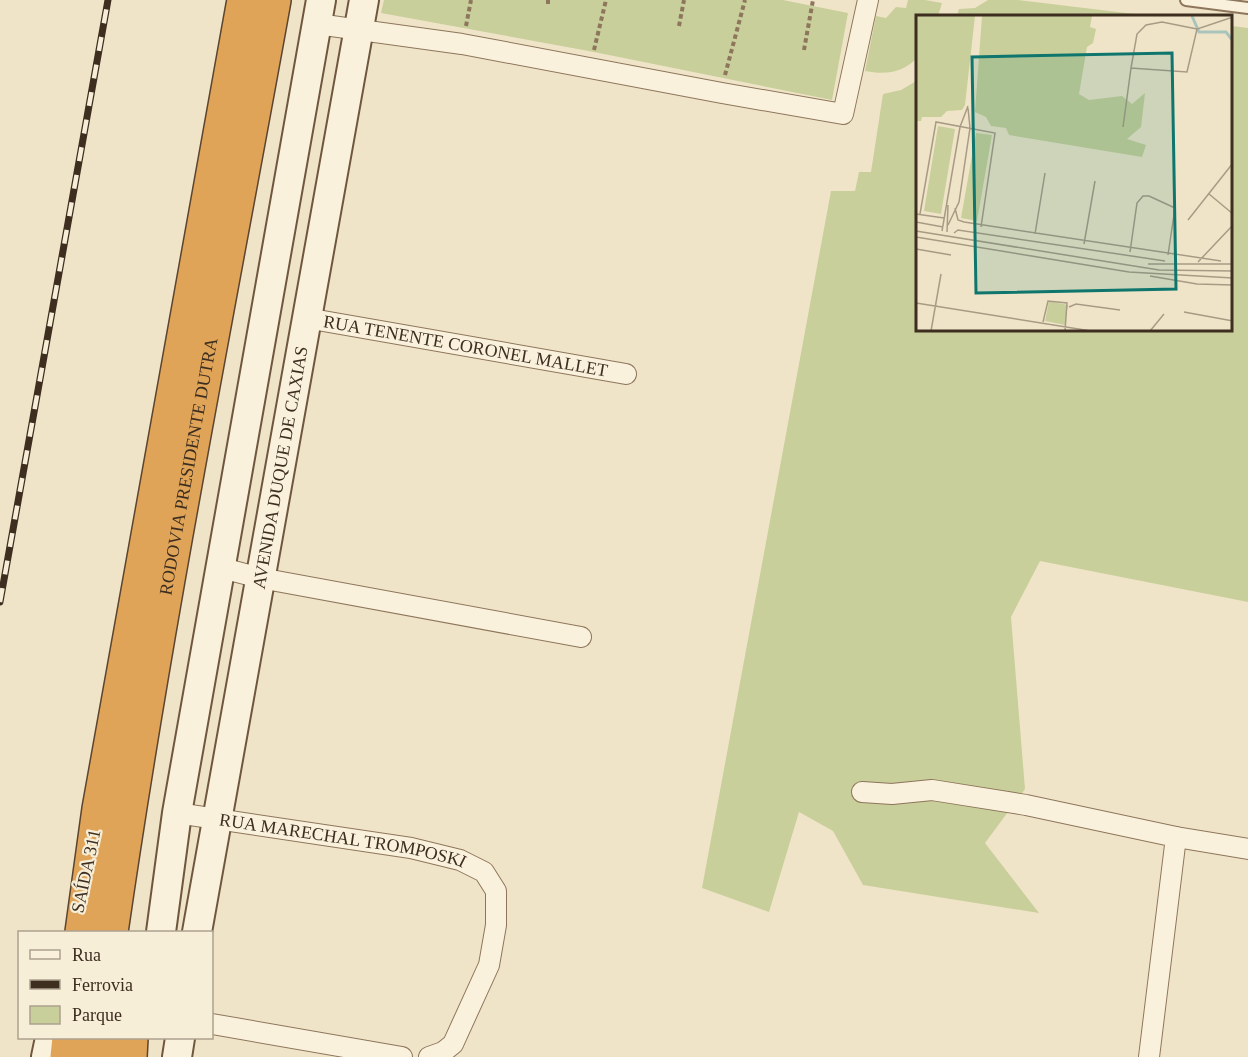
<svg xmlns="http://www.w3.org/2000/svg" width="1248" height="1057" viewBox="0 0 1248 1057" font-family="Georgia,serif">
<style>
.green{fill:#c9cf9b}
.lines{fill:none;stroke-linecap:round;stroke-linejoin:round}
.lane-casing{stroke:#8d765c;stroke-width:14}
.street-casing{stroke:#8d765c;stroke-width:22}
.secondary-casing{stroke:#6f573f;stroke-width:32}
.highway-casing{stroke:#5b4430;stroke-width:36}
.path{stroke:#8d765c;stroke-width:4;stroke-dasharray:4.5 3;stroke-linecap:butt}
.lane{stroke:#faf1dc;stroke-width:10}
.street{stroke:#faf1dc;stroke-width:20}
.secondary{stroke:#faf1dc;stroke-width:28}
.highway{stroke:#e0a458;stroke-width:33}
.rail-casing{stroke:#3d2e20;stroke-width:7}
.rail{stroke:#f7eed8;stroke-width:4.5;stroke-dasharray:14;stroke-linecap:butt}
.labels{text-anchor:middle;stroke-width:4.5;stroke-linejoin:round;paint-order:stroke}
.street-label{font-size:18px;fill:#3d2e20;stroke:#f7eed8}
.inset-river{fill:none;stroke:#a9c4bc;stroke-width:3}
.inset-road{fill:none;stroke:#a89b85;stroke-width:1.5}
.view{fill:#0f766e;fill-opacity:0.15;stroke:#0f766e;stroke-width:3}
.inset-edge{fill:none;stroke:#3d2e20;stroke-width:3}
</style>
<rect width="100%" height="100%" fill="#f0e4c8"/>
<path class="green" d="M384 0H783L848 13 832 100 594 52 381 13Z
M908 0H925L942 3 938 16H918V57C903 73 886 75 865 71L876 16 886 18 896 7 906 8Z
M988 0H1018L1151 16H957L959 9 975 8Z
M1232 26 1248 28V602L1040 561 1011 617 1025 789 985 843 1039 913 863 885 833 831 799 812 769 912 702 888 831 191H855L859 172H871L883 94 901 90 918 80V330H1232Z"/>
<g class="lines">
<g class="lane-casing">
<path id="lane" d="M1186 0 1248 8"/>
</g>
<g class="street-casing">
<g id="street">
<path d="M317 24 462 44 722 93 843 114 868 0"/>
<path id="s1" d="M306 318 626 374"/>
<path d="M222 568 260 578 581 637"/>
<path d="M862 792 892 794 932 790 1026 805 1176 837 1149 1057"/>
<path id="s2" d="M177 813 411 848 460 860 484 872 496 891V925L489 965 453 1044 443 1052 429 1057"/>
<path d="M1176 837 1248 849"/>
<path d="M212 1024 402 1057"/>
</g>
</g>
<g class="secondary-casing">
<g id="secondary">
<path d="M161 932 177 813 321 0"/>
<path id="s3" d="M197 932 364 0"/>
<path d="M46 1057 50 1038"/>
<path d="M177 1057 180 1038"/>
</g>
</g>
<g class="highway-casing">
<g id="highway">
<path d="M82 932 99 809 244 0"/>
<path id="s4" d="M111 932C156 620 218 310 274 0"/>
<path d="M67 1057 69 1038"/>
<path d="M99 1057 100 1038"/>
<path d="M130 1057 131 1038"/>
</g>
</g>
<path class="path" d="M548 4V0
M466 26 471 0
M679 26 684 0
M594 50 606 0
M804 50 813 0
M725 75 745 0"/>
<use href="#lane" class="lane"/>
<use href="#street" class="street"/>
<use href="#secondary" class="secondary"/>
<use href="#highway" class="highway"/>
<g class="rail-casing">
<path id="rail" d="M0 602 108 0"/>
</g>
<use href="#rail" class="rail"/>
</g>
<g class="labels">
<g class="street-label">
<text dy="6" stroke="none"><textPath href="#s1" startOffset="162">RUA TENENTE CORONEL MALLET</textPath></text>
<text dy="6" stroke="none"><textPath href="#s4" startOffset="472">RODOVIA PRESIDENTE DUTRA</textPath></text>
<text dy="6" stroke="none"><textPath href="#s3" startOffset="472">AVENIDA DUQUE DE CAXIAS</textPath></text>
<text dy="6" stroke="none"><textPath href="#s2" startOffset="168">RUA MARECHAL TROMPOSKI</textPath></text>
<text transform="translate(86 871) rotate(-78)" y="6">SAÍDA 311</text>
</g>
</g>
<g transform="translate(916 15)">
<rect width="316" height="316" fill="#f0e4c8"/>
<path d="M0 1H59L49 90 46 95 31 96 25 102H6L5 106H0ZM66 1H176L174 12 180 14 177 28 171 32 163 79 173 85 206 81 216 89 229 78 225 112 211 124 230 130 226 142 93 120 90 113 75 111 70 102 59 97ZM22 111 39 114 25 199 8 196ZM60 118 76 120 61 206 45 203ZM133 286 152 290 149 310 129 306Z" fill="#c9cf9b"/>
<path class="inset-river" d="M276 1 283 17H310L317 26"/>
<path class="inset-road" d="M215 53 221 19 230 10 246 7 281 14M207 112 215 53 271 57 281 14 317 2M293 179 317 199M39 193 42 205 48 207 305 246M0 199 28 203M4 199 20 107 79 118 65 212M272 205 317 148M0 207 27 212M32 210 43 187 54 113 52 93M0 216 243 255 317 256M26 216 44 112 52 91M31 217 32 190M38 218 42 215 249 246M119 219 129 158M0 222 213 257 317 263M168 229 179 166M0 234 35 240M214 237 221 188 227 181H233L259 193 252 240M282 247 317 210M232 249H317M234 261 281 269 317 270M0 288 175 316M153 292 160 289 204 295M268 297 317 306M127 307 132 286 151 288 149 316M15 316 25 259M234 316 248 299"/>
<path class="view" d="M256 38 260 274 60 278 56 42Z"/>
<rect width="316" height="316" class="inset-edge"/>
</g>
<rect x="18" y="931" width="195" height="108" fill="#f7eed8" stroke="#ada18e" stroke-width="1.5"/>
<rect x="30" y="950" width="30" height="9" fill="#faf1dc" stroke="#ada18e" stroke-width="1.5"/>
<text x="72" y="961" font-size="18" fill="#3d2e20">Rua</text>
<rect x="30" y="980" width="30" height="9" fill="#3d2e20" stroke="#ada18e" stroke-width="1.5"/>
<text x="72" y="991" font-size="18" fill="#3d2e20">Ferrovia</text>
<rect x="30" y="1006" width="30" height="18" fill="#c9cf9b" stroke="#ada18e" stroke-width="1.5"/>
<text x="72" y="1021" font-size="18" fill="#3d2e20">Parque</text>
</svg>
